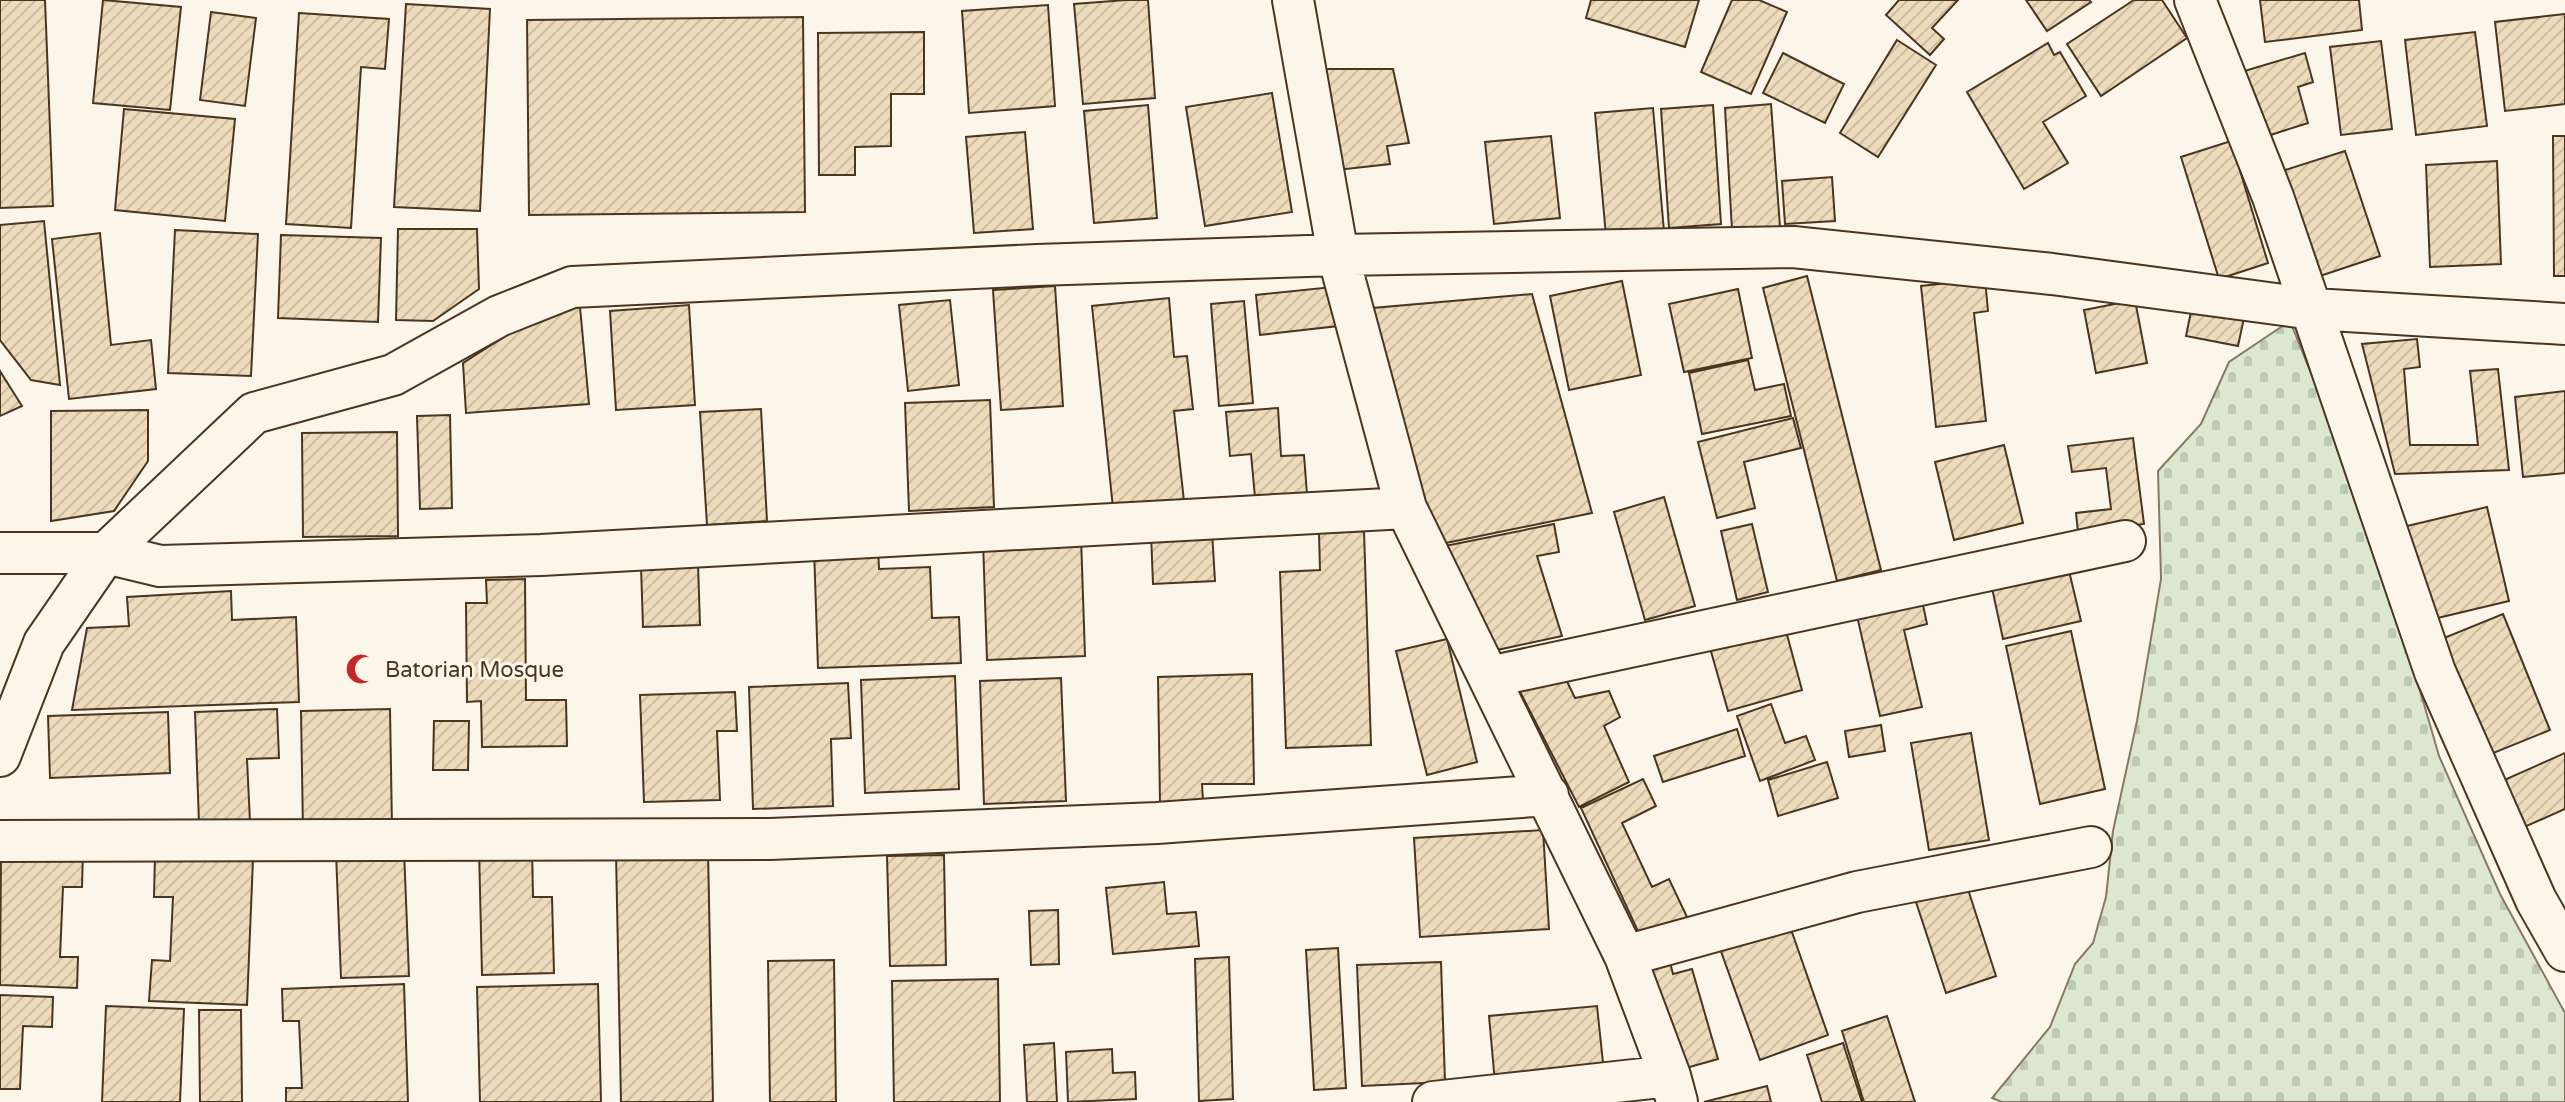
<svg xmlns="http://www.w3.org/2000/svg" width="2565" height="1102" viewBox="0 0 2565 1102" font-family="'Varela Round',sans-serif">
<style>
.cemetery{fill:url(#cemetery-stones);stroke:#887966;stroke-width:2}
.building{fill:url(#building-hatch);stroke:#4a3520;stroke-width:2}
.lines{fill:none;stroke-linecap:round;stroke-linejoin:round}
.minor-casing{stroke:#4a3520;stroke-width:44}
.minor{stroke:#fbf6e9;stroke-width:40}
.labels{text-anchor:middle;stroke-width:6;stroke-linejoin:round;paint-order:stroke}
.poi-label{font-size:22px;fill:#4a3520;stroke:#fbf6e9;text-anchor:start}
</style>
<defs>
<pattern id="cemetery-stones" width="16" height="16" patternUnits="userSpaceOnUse" patternTransform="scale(2)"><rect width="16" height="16" fill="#dce7d0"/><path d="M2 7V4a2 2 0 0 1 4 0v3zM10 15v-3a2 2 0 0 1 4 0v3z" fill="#bec7b2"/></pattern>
<pattern id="building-hatch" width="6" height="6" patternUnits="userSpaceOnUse" patternTransform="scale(2)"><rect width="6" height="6" fill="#ecdcbc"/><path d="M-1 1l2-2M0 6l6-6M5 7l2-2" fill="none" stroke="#ccbda1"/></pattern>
</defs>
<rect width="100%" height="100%" fill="#fbf6e9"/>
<path class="cemetery" d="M2290 321 2323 403 2419 687 2439 756 2500 894 2565 1013V1102H2002L1992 1098 2050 1027 2075 964 2093 943 2106 897 2113 831 2137 721 2161 579 2158 471 2201 424 2229 362Z"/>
<path class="building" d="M0 0H45L53 206 0 208Z
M103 0 181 7 170 110 93 103Z
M1126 0H1148L1155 98 1083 104 1074 4Z
M1591 0H1699L1685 47 1586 18Z
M1732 0H1759L1787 12 1751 94 1701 72Z
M1899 0H1958L1932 28 1944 39 1930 55 1886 15Z
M2026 0H2089L2091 2 2047 31Z
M2134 0H2162L2187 38 2101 96 2067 44Z
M2260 0H2359L2362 30 2265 42Z
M406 4 490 9 480 211 394 207Z
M1048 5 1055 106 969 113 962 11Z
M211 12 256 18 245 106 200 100Z
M299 13 389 19 385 69 361 67 351 228 286 224Z
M2565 14V104L2505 111 2495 22Z
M803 17 805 212 529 215 527 20Z
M924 32V94H891V146L855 147V175H819L818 33Z
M2475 32 2487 126 2416 135 2405 40Z
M1897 40 1936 65 1878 157 1840 133Z
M2381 41 2392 129 2341 135 2330 47Z
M2048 43 2054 55 2060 52 2086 96 2043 122 2068 163 2024 189 1967 92Z
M1783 53 1844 84 1825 123 1763 93Z
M2305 53 2313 82 2298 87 2308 123 2258 139 2238 73Z
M1315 69H1393L1409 143 1387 146 1390 164 1337 170Z
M1272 93 1292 212 1205 226 1186 107Z
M1771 104 1780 227 1732 230 1725 108Z
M1148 105 1157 218 1094 223 1084 111Z
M1713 105 1721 224 1669 228 1661 109Z
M1653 108 1664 231 1606 236 1595 113Z
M124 109 235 119 225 221 115 210Z
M1025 132 1033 229 974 233 966 137Z
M1551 136 1560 218 1494 224 1485 142Z
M2553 136H2565V276H2554Z
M2231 141 2268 263 2219 279 2181 157Z
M2345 151 2380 256 2314 278 2279 172Z
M2497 161 2501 264 2430 267 2426 165Z
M1832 177 1835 221 1785 224 1782 181Z
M44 221 60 385 31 380 0 340V225Z
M398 229H477L479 289 433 321 396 320Z
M175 230 258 234 251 376 168 373Z
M100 233 111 345 151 340 156 389 69 399 52 239Z
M281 235 381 238 378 322 278 318Z
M1807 276 1881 570 1837 581 1763 288Z
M1985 279 1988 311 1974 313 1986 421 1936 427 1921 286Z
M1622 281 1641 375 1569 390 1550 296Z
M1055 286 1063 406 1001 410 993 290Z
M1342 286 1347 325 1260 335 1256 295Z
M1738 289 1752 358 1684 372 1669 304Z
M1532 294 1592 513 1431 546 1373 308Z
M1169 298 1174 357 1187 356 1193 409 1174 411 1184 501 1113 508 1092 306Z
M950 300 959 385 908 391 899 305Z
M2135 300 2147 363 2096 373 2084 310Z
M1244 301 1253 403 1219 406 1211 304Z
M2193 302 2245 313 2238 346 2186 336Z
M689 305 695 405 616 410 610 311Z
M580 307 589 404 466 413 463 363 543 312Z
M2417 339 2420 367 2404 369 2410 445H2478L2470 371 2498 369 2509 470 2395 474 2362 344Z
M1748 360 1755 390 1784 384 1791 416 1702 434 1689 373Z
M0 371 22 406 0 416Z
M2565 391V473L2523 477 2515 397Z
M990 400 994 507 909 511 905 403Z
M1278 408 1281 456 1304 455 1307 494 1255 497 1251 454 1230 456 1226 412Z
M761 409 767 521 707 525 700 412Z
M148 410V461L114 511 51 521V411Z
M450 415 452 508 420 509 417 416Z
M1793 418 1801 448 1744 462 1755 508 1717 518 1698 442Z
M397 432 398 536 303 537 302 433Z
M2133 438 2144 524 2078 532 2076 513 2111 509 2106 468 2072 472 2068 446Z
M2004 445 2023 523 1954 540 1935 462Z
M1664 497 1695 606 1645 620 1614 512Z
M2487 507 2509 601 2425 621 2403 527Z
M1554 524 1559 552 1537 556 1562 636 1497 650 1440 547Z
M1752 524 1768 592 1737 600 1721 531Z
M1212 531 1215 581 1153 584 1151 534Z
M1364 531 1371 745 1286 748 1280 572 1320 570 1319 533Z
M1081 537 1085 656 987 660 983 541Z
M878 545 879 569 930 567 932 618 959 617 961 663 818 668 814 548Z
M698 564 700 625 643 627 641 566Z
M2069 571 2081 621 2003 639 1992 588Z
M525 579 526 700H566L567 746 482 747 481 701 467 702 466 603H487L486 580Z
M231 591 232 620 296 617 299 702 72 710 87 628 129 626 127 597Z
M1922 600 1927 624 1904 630 1922 707 1880 716 1857 616Z
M2503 614 2550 730 2486 756 2439 640Z
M1783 620 1802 690 1728 711 1708 641Z
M2071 631 2105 789 2040 804 2006 646Z
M1447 639 1477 762 1427 775 1396 651Z
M1561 669 1575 698 1609 691 1620 717 1604 726 1629 782 1579 807 1514 680Z
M1252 674 1254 784H1202L1203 801 1160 802 1158 677Z
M955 676 959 789 865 793 861 680Z
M1061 678 1066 801 984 804 980 681Z
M848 683 851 738 831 739 833 806 753 809 749 687Z
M735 692 737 731H717L720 800 644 802 640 695Z
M1771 704 1785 743 1806 736 1815 760 1760 781 1737 716Z
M277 709 279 758 247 759 250 822 199 823 195 712Z
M390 709 392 828 303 831 301 711Z
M168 712 170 773 50 778 48 716Z
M434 721H469L468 770H433Z
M1881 725 1885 751 1849 757 1845 731Z
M1737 729 1745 756 1663 782 1654 756Z
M1971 733 1989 840 1929 850 1911 743Z
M2565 753V809L2522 828 2502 781Z
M1827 762 1838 798 1778 816 1768 780Z
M1643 779 1656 806 1622 823 1652 887 1669 879 1688 919 1642 940 1581 808Z
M1543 830 1549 929 1420 937 1414 838Z
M532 847 533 897H552L554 973 482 975 479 848Z
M1 848 83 851 82 887H63L60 957H78L77 988 0 985Z
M404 850 409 976 341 978 336 853Z
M708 851 713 1102H621L616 853Z
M155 855 253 859 247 1005 149 1001 152 960 170 961 173 897H154Z
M944 855 946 965 890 966 887 856Z
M1964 877 1996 976 1946 993 1913 893Z
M1164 882 1167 914 1196 912 1199 946 1113 954 1106 888Z
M1058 910 1059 964 1031 965 1029 911Z
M1787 918 1828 1035 1760 1060 1718 943Z
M1338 948 1346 1088 1314 1090 1306 950Z
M1667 951 1673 974 1692 969 1718 1059 1679 1070 1646 957Z
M1229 957 1233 1099 1199 1101 1195 959Z
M834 960 836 1102H770L768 961Z
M1441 962 1445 1082 1362 1086 1357 965Z
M998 979 1000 1102H894L892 981Z
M404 984 408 1102H286V1088H302L299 1021H283L282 989Z
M598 984 601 1102H480L477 987Z
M0 995 53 997 52 1027 23 1026 20 1089H0Z
M106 1006 184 1009 180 1102H102Z
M1597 1006 1604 1072 1495 1083 1489 1016Z
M199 1010H241L242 1102H200Z
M1887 1016 1915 1102H1864L1842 1031Z
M1054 1043 1057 1102H1027L1024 1045Z
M1843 1043 1862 1102H1822L1807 1055Z
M1112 1049 1113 1073 1135 1072 1136 1099 1068 1102 1066 1052Z
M1767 1086 1771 1102H1704Z"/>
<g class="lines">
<g class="minor-casing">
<path id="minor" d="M1293 0 1338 255 1406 508 1625 956 1670 1076 1677 1102
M2195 0 2273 197 2435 672 2536 900 2565 951
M0 553H106L254 413 393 375 499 316 572 287 1037 265 1338 255 1793 247 2052 274 2313 309 2565 324
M1489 677 2125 541
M0 756 44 643 106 553 160 566 541 555 1406 508
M0 841 770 839 1157 823 1548 795
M1625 956 1857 892 2091 847
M1433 1102 1670 1076"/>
</g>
<use href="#minor" class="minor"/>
</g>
<defs>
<g id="mosque-bare" transform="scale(2.4)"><path d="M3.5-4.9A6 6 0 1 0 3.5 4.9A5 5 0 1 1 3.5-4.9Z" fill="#c62828" stroke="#fbf6e9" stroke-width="2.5" paint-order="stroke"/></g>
</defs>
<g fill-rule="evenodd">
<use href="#mosque-bare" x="361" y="669"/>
</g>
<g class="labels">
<g class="poi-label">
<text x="385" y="677">Batorian Mosque</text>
</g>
</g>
</svg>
